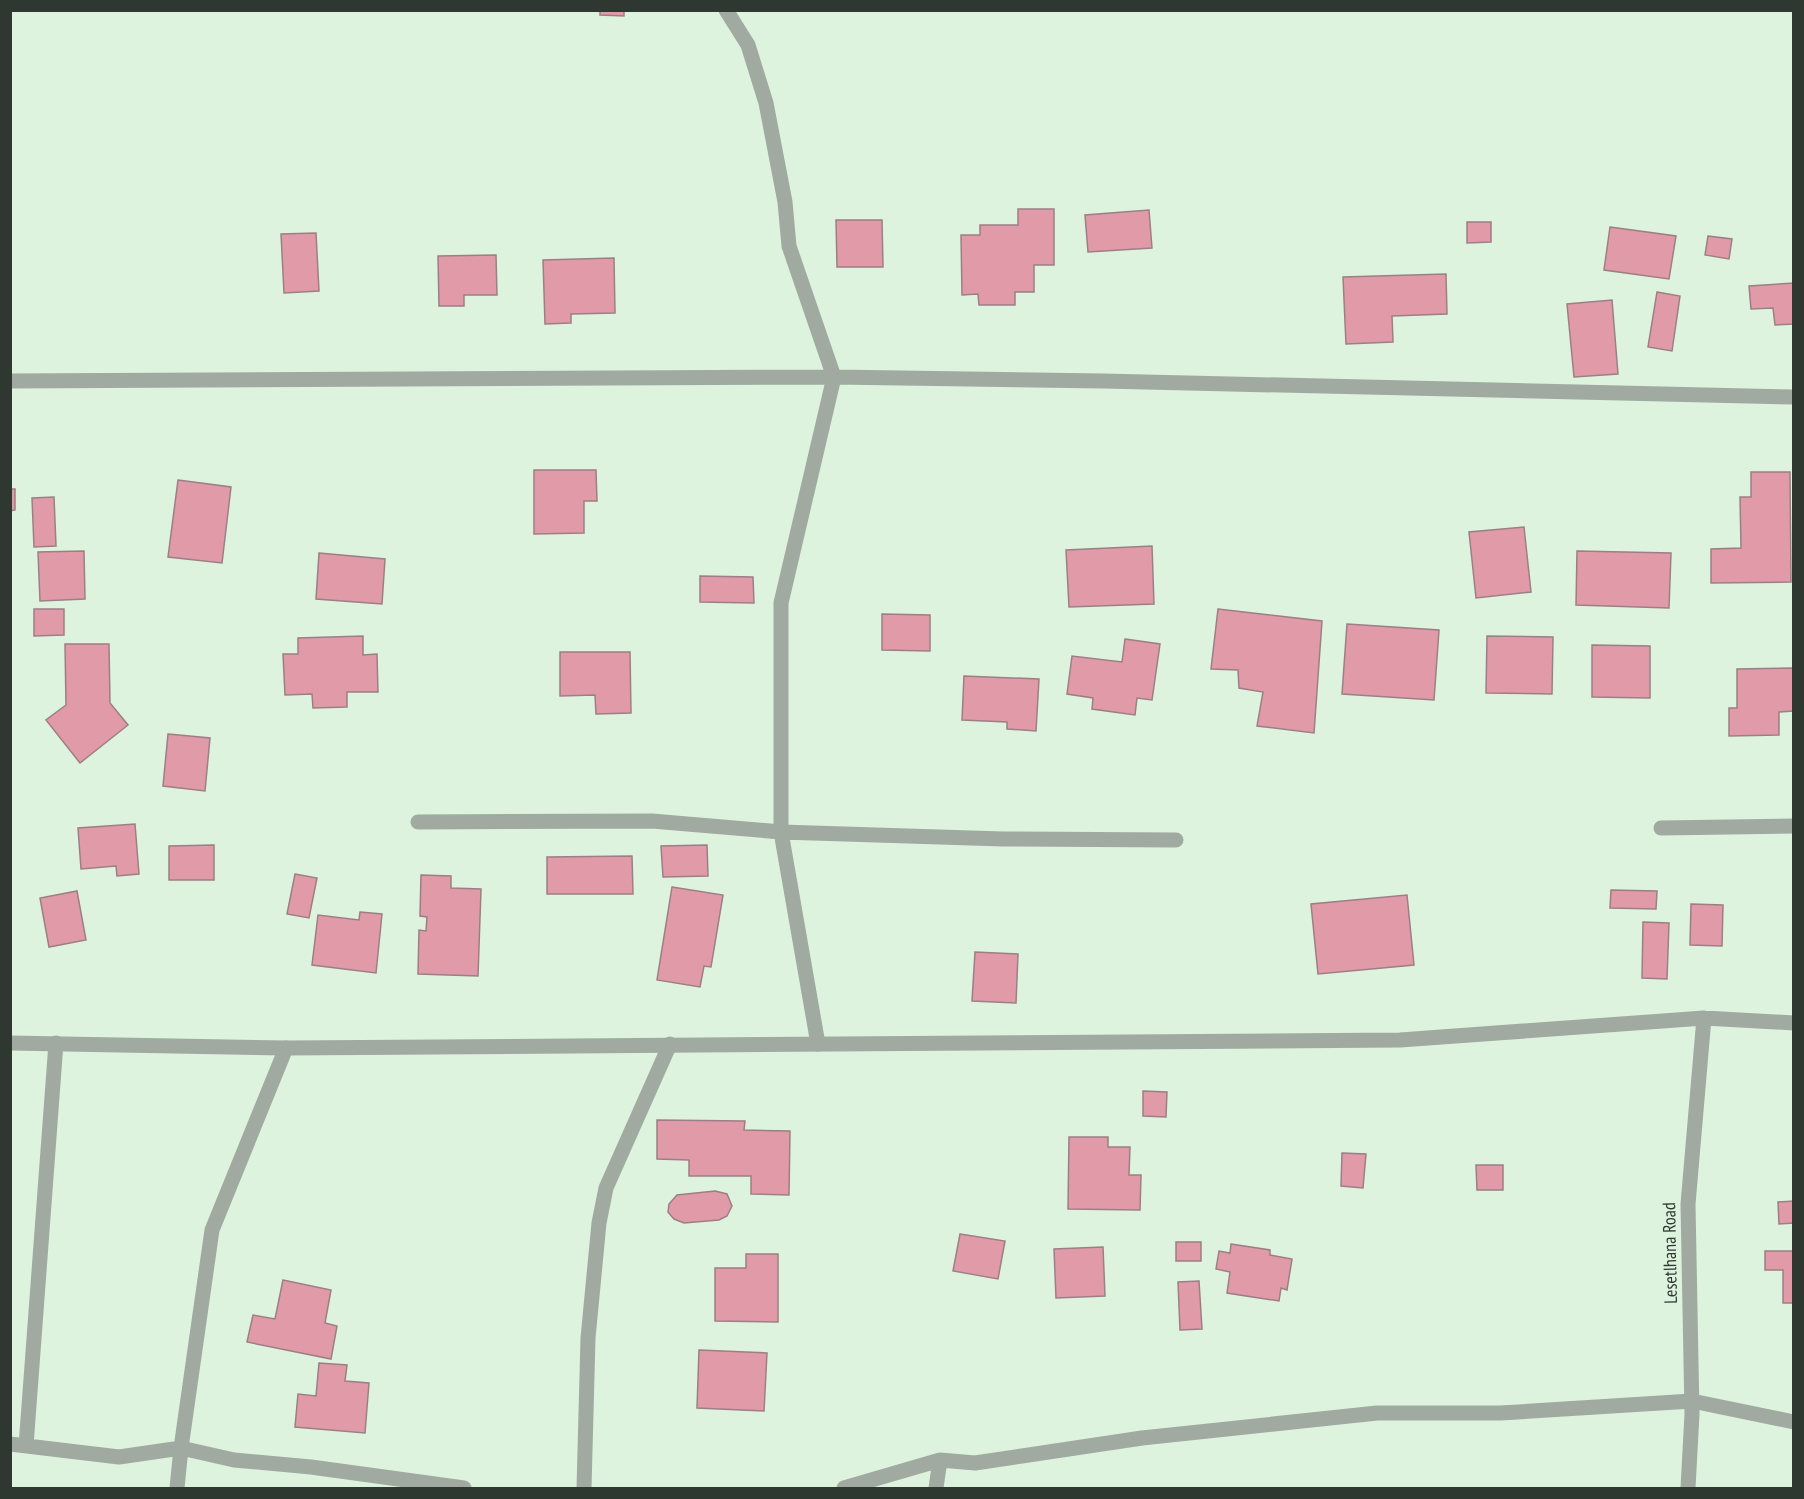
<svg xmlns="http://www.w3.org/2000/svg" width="1804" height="1499" viewBox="0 0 1804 1499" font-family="'PT Sans Narrow',sans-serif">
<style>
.building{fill:#e19ba8;stroke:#9c7f84;stroke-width:1.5}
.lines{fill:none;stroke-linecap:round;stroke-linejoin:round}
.minor{stroke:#a0aaa1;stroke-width:15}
.tertiary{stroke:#a0aaa1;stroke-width:15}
.labels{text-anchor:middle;stroke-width:4.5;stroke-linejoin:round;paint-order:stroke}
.street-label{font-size:18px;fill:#2f3830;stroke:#ddf3de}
</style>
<rect width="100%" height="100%" fill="#ddf3de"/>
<path class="building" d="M600 10H624V16L600 15Z
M1018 209H1054V265H1034V292H1015V305H979L978 294 962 295 961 235H980V225H1018Z
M1149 210 1152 248 1088 252 1085 215Z
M836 220H882L883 267H837Z
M1467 222H1491V242L1467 243Z
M1610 227 1676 236 1669 279 1604 270Z
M316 233 319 291 284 293 281 234Z
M1708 236 1732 239 1729 259 1705 255Z
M496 255 497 295H464V306H439L438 256Z
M614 258 615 313 571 314V323L545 324 543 260Z
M1446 274 1447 314 1392 316 1393 342 1346 344 1343 277Z
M1794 283V324L1775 325 1773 308 1751 309 1749 286Z
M1657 292 1680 296 1672 351 1648 347Z
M1612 300 1618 374 1574 377 1567 304Z
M534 470H596L597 501H584V533L534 534Z
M1751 472H1790L1791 582 1711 583V549L1741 548 1740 497H1751Z
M178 480 231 487 222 563 168 557Z
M10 489H15V510L10 511Z
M54 497 56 546 34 547 32 498Z
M1524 527 1531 592 1476 598 1469 532Z
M1152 546 1154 604 1069 607 1066 550Z
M84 551 85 599 40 601 38 552Z
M1577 551 1671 553 1669 608 1576 605Z
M319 553 385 559 382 604 316 599Z
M700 576 753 577 754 603 700 602Z
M34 609H64V635L34 636Z
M1218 609 1322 621 1314 733 1257 726 1263 692 1239 688 1238 670 1211 669Z
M882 614 930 615V651L882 650Z
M1347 624 1439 630 1434 700 1342 694Z
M363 636V655L377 654 378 692H347V707L313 708 312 694 285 695 283 654H298V638Z
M1487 636 1553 637 1552 694 1486 693Z
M1125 639 1160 644 1152 700 1137 698 1135 715 1092 709 1093 698 1067 694 1072 656 1122 662Z
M65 644H109L110 703 128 725 80 763 46 720 66 705Z
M1592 645 1650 646V698L1592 697Z
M560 652H630L631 713 596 714 595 695 560 696Z
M1794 668V711L1779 712V735L1729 736V708H1737V669Z
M964 676 1039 679 1036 731 1007 729V722L962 720Z
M168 734 210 738 205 791 163 786Z
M135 824 139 874 117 876 116 866 81 869 78 828Z
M214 845V880H169V846Z
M707 845 708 876 663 877 661 846Z
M632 856 633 894H547V857Z
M295 874 317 878 309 918 287 914Z
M421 875 451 876V888L481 889 478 976 418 974 419 930 426 931 427 917 420 916Z
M672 887 723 895 711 967 704 966 700 987 657 980Z
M1611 890 1657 891 1656 909 1610 908Z
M77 891 86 940 49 947 40 898Z
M1407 895 1414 965 1318 974 1311 904Z
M1691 904 1723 905 1722 946 1690 945Z
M360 912 382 914 376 973 312 965 318 915 359 920Z
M1643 922 1669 923 1667 979 1642 978Z
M975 952 1018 954 1016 1003 972 1001Z
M1143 1091 1167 1092 1166 1117 1143 1116Z
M657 1120 745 1121 744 1130 790 1131 789 1195 751 1194V1176H689V1160L657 1159Z
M1069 1137H1108V1147H1130L1129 1175H1141L1140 1210 1068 1209Z
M1342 1153 1366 1154 1363 1188 1341 1186Z
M1476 1165H1503V1190H1477Z
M715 1191 727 1194 732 1206 727 1216 719 1220 684 1223 674 1219 668 1212 669 1204 677 1195Z
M1794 1201V1223L1779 1224 1778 1202Z
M960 1234 1005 1241 998 1279 953 1271Z
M1176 1242H1201V1261H1176Z
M1231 1244 1270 1250V1255L1292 1259 1287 1290 1281 1288 1279 1301 1227 1293 1230 1272 1216 1269 1219 1251 1230 1253Z
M1103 1247 1105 1296 1056 1298 1054 1249Z
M1765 1251H1794V1303H1783V1270H1765Z
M746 1254H778V1322L715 1321V1268H746Z
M283 1280 331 1290 325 1323 337 1326 331 1359 247 1342 253 1315 275 1319Z
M1199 1281 1202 1329 1180 1330 1178 1282Z
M699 1350 767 1353 764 1411 697 1408Z
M319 1363 347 1365 345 1381 369 1383 365 1433 295 1427 298 1394 316 1396Z"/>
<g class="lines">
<path class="minor" d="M726 10 748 45 766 103 785 202 789 246 834 377 781 603V832L818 1044
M10 381 834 377 1103 381 1794 397
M418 822 652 821 781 832 1003 839 1176 840
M1661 828 1794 826
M10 1444 119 1457 181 1448 234 1460 311 1467 464 1488
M26 1446 56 1043
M177 1488 181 1448 212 1230 286 1048
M584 1488 588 1338 599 1223 606 1188 670 1044
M844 1488 940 1460 975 1463 1142 1438 1377 1413H1501L1692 1401 1794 1422
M936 1488 940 1460"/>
<path class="tertiary" d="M10 1043 286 1048 1400 1040 1704 1018 1794 1023
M1688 1488 1692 1414 1688 1204 1704 1018"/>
</g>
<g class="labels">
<g class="street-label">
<text transform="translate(1670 1253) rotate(-91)" y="6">Lesetlhana Road</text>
</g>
</g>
<rect width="1804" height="1499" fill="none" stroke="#2f3830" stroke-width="24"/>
</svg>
